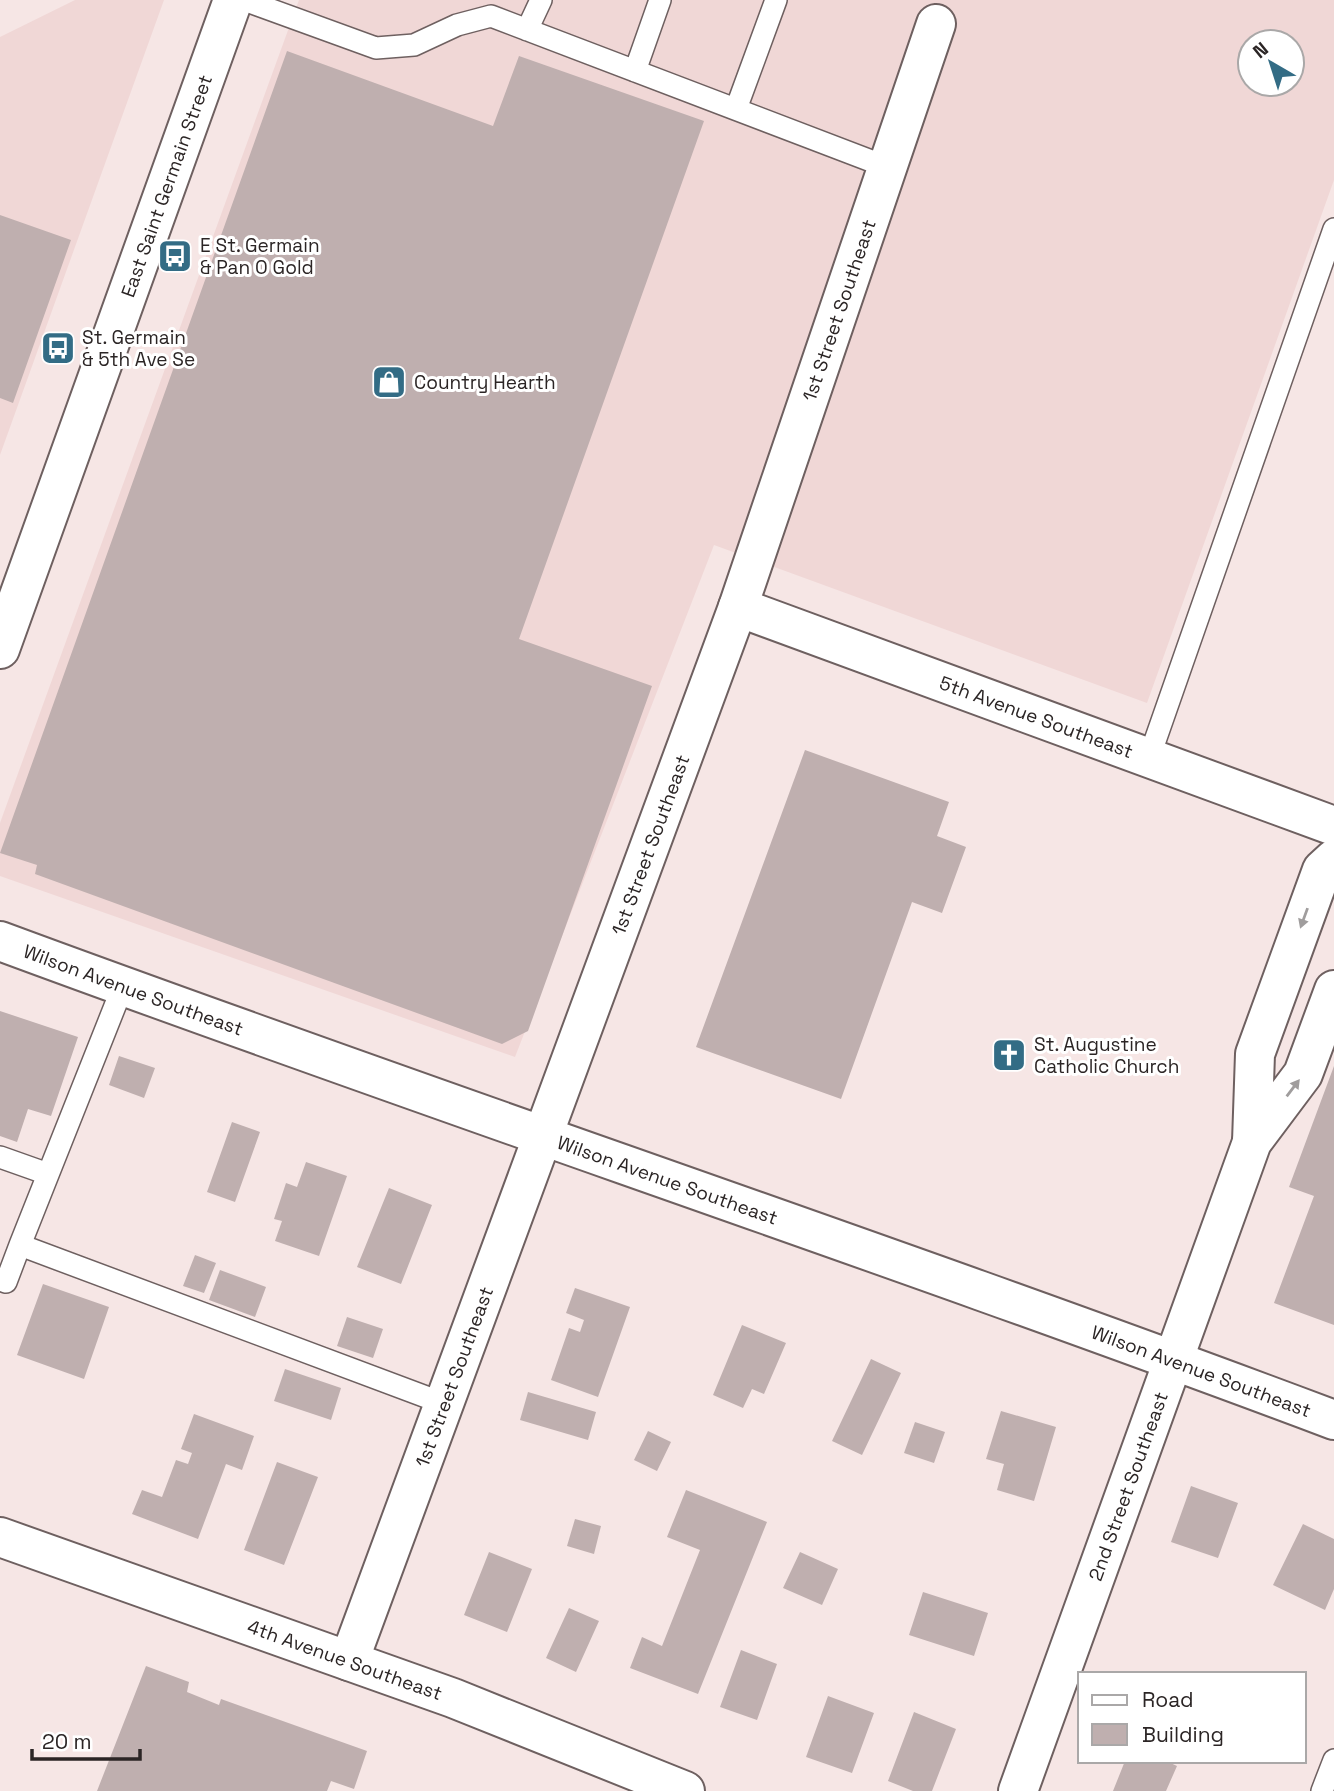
<svg xmlns="http://www.w3.org/2000/svg" width="1334" height="1791" viewBox="0 0 1334 1791" font-family="'Space Grotesk',sans-serif">
<style>
.built{fill:#f0d7d6;fill-rule:evenodd}
.building{fill:#bfafaf}
.lines{fill:none;stroke-linecap:round;stroke-linejoin:round}
.lane-casing{stroke:#6e6060;stroke-width:24}
.street-casing{stroke:#6e6060;stroke-width:42}
.secondary-casing{stroke:#6e6060;stroke-width:42}
.lane{stroke:#fff;stroke-width:21}
.street{stroke:#fff;stroke-width:38}
.secondary{stroke:#fff;stroke-width:38}
.oneway{fill:#a09d9d}
.labels{text-anchor:middle;stroke-width:6;stroke-linejoin:round;paint-order:stroke}
.street-label{font-size:19px;fill:#2b2525;stroke:#fff}
.poi-label{font-size:19px;fill:#2b2525;stroke:#fff;text-anchor:start}
</style>
<rect width="100%" height="100%" fill="#f6e6e5"/>
<path class="built" d="M75 0H164L0 455V37Z
M299 0H1334V180L1147 703 714 545 515 1057 0 876V823ZM1250 42H1292V84H1250Z"/>
<path class="building" d="M287 51 493 126 519 56 704 121 519 639 652 686 528 1031 502 1044 35 874 37 865 0 853Z
M0 215 71 240 13 403 0 398Z
M805 750 949 802 937 836 966 847 942 913 912 902 841 1099 696 1047Z
M0 1011 78 1037 51 1116 28 1109 17 1142 0 1136Z
M119 1056 155 1068 144 1098 109 1085Z
M1334 1066V1325L1274 1303 1314 1196 1289 1187Z
M232 1122 260 1132 235 1202 207 1192Z
M306 1162 347 1176 319 1256 275 1241 282 1221 274 1219 286 1183 297 1187Z
M389 1188 432 1205 401 1284 357 1267Z
M195 1255 216 1263 204 1293 183 1286Z
M220 1270 266 1287 255 1317 209 1300Z
M43 1284 109 1307 84 1379 17 1355Z
M575 1288 630 1307 598 1397 551 1380 569 1328 580 1332 584 1320 566 1313Z
M347 1317 383 1329 373 1358 337 1346Z
M742 1325 786 1343 764 1394 752 1389 743 1408 713 1395Z
M871 1359 901 1373 862 1455 832 1441Z
M285 1369 341 1388 331 1420 274 1401Z
M528 1392 596 1412 588 1440 520 1420Z
M1001 1411 1056 1427 1034 1501 997 1490 1004 1464 986 1459Z
M194 1414 254 1436 242 1470 226 1464 198 1539 132 1514 142 1490 162 1497 176 1460 188 1464 192 1453 181 1449Z
M915 1422 945 1432 934 1463 904 1453Z
M648 1431 671 1442 657 1471 634 1460Z
M277 1462 318 1477 284 1565 244 1550Z
M1191 1486 1238 1503 1218 1558 1171 1542Z
M686 1490 767 1522 698 1694 630 1668 642 1637 662 1646 700 1550 667 1537Z
M575 1519 601 1526 594 1554 567 1546Z
M1303 1524 1334 1539V1589L1325 1610 1273 1585Z
M489 1552 532 1569 507 1632 464 1615Z
M800 1552 838 1569 822 1605 783 1588Z
M923 1592 988 1613 974 1656 909 1635Z
M569 1608 599 1621 576 1672 546 1658Z
M741 1650 777 1664 757 1720 720 1707Z
M146 1666 189 1682 187 1692 219 1705 221 1699 367 1751 354 1789 331 1781 327 1791H97Z
M828 1696 874 1713 852 1773 806 1757Z
M914 1712 956 1729 932 1791H913L888 1781Z
M1125 1761H1166L1177 1766 1166 1791H1113Z"/>
<g class="lines">
<g class="lane-casing">
<path id="lane" d="M244 0 376 48 414 45 457 25 491 16 887 167
M527 30 541 0
M635 71 660 0
M736 109 776 0
M1149 758 1334 229
M0 1157 48 1174
M20 1245 123 986
M0 1280 6 1282 20 1245 445 1404
M1322 1791 1334 1760"/>
</g>
<g class="street-casing">
<g id="street">
<path id="s1" d="M738 607 1334 826"/>
<path d="M1252 1142 1255 1054 1322 870 1334 859"/>
<path id="s2" d="M0 1537 453 1698 685 1791"/>
<path id="s3" d="M349 1661 738 607 936 24"/>
<path id="s4" d="M1018 1791 1252 1142 1303 1074 1334 990"/>
</g>
</g>
<g class="secondary-casing">
<g id="secondary">
<path id="s5" d="M0 649 233 0"/>
<path id="s6" d="M0 941C443 1105 892 1254 1334 1420"/>
</g>
</g>
<use href="#lane" class="lane"/>
<use href="#street" class="street"/>
<use href="#secondary" class="secondary"/>
</g>
<defs><path id="oneway-solid" d="M-6-.8H1V-3.2L6.5 0L1 3.2V.8H-6Z" transform="scale(1.75)"/></defs>
<g class="oneway">
<use href="#oneway-solid" transform="translate(1304 918) rotate(110)"/>
<use href="#oneway-solid" transform="translate(1293 1088) rotate(-53)"/>
</g>
<defs>
<g id="bus-square" transform="scale(1.75)"><rect x="-9" y="-9" width="18" height="18" rx="4" fill="#336c85" stroke="#fff"/><path d="M-5-6H5V4H4V6H2V4H-2V6H-4V4H-5ZM-3.5-4V0h7V-4ZM-3.5 1.2v1.5H-2V1.2ZM2 1.2v1.5H3.5V1.2Z" fill="#fff"/></g>
<g id="shop-square" transform="scale(1.75)"><rect x="-9" y="-9" width="18" height="18" rx="4" fill="#336c85" stroke="#fff"/><path d="M-5-2.5h2.3a2.7 3.5 0 0 1 5.4 0H5L5.5 6h-11ZM-1.5-2.5h3a1.5 2.3 0 0 0-3 0Z" fill="#fff"/></g>
<g id="church-square" transform="scale(1.75)"><rect x="-9" y="-9" width="18" height="18" rx="4" fill="#336c85" stroke="#fff"/><path d="M-1.2-6h2.4v3.5h3.3v2.4h-3.3V6h-2.4V-.1h-3.3v-2.4h3.3Z" fill="#fff"/></g>
</defs>
<g fill-rule="evenodd">
<use href="#bus-square" x="175" y="256"/>
<use href="#bus-square" x="58" y="348"/>
<use href="#shop-square" x="389" y="382"/>
<use href="#church-square" x="1009" y="1055"/>
</g>
<g class="labels">
<g class="street-label">
<text dy="7" stroke="none"><textPath href="#s5" startOffset="492">East Saint Germain Street</textPath></text>
<text dy="7" stroke="none"><textPath href="#s3" startOffset="1437">1st Street Southeast</textPath></text>
<text dy="7" stroke="none"><textPath href="#s1" startOffset="318">5th Avenue Southeast</textPath></text>
<text dy="7" stroke="none"><textPath href="#s3" startOffset="870">1st Street Southeast</textPath></text>
<text dy="7" stroke="none"><textPath href="#s6" startOffset="142">Wilson Avenue Southeast</textPath></text>
<text dy="7" stroke="none"><textPath href="#s6" startOffset="709">Wilson Avenue Southeast</textPath></text>
<text dy="7" stroke="none"><textPath href="#s6" startOffset="1276">Wilson Avenue Southeast</textPath></text>
<text dy="7" stroke="none"><textPath href="#s3" startOffset="303">1st Street Southeast</textPath></text>
<text dy="7" stroke="none"><textPath href="#s4" startOffset="324">2nd Street Southeast</textPath></text>
<text dy="7" stroke="none"><textPath href="#s2" startOffset="366">4th Avenue Southeast</textPath></text>
</g>
<g class="poi-label">
<text x="200" y="252">E St. Germain<tspan x="200" dy="22">&amp; Pan O Gold</tspan></text>
<text x="82" y="344">St. Germain<tspan x="82" dy="22">&amp; 5th Ave Se</tspan></text>
<text x="414" y="389">Country Hearth</text>
<text x="1034" y="1051">St. Augustine<tspan x="1034" dy="22">Catholic Church</tspan></text>
</g>
</g>
<rect x="1078" y="1672" width="228" height="91" fill="#ffffff" stroke="#aaa8a8" stroke-width="2"/>
<rect x="1092" y="1695" width="35" height="10" fill="#ffffff" stroke="#aaa8a8" stroke-width="2"/>
<text x="1142" y="1707" font-size="21" fill="#2b2525">Road</text>
<rect x="1092" y="1724" width="35" height="21" fill="#bfafaf" stroke="#aaa8a8" stroke-width="2"/>
<text x="1142" y="1742" font-size="21" fill="#2b2525">Building</text>
<g transform="translate(1271 63) rotate(321)"><circle r="33" fill="#ffffff" stroke="#aaa8a8" stroke-width="2"/>
<path d="M0-5L12 26L0 18L-12 26Z" fill="#336c85"/>
<text y="-10" font-size="19" font-weight="bold" text-anchor="middle" fill="#2b2525">N</text>
</g>
<path d="M32 1749v10h108v-10" fill="none" stroke="#2b2525" stroke-width="3.5"/>
<text x="42" y="1749" font-size="21" fill="#2b2525" stroke="#ffffff" stroke-width="5" paint-order="stroke">20 m</text>
</svg>
